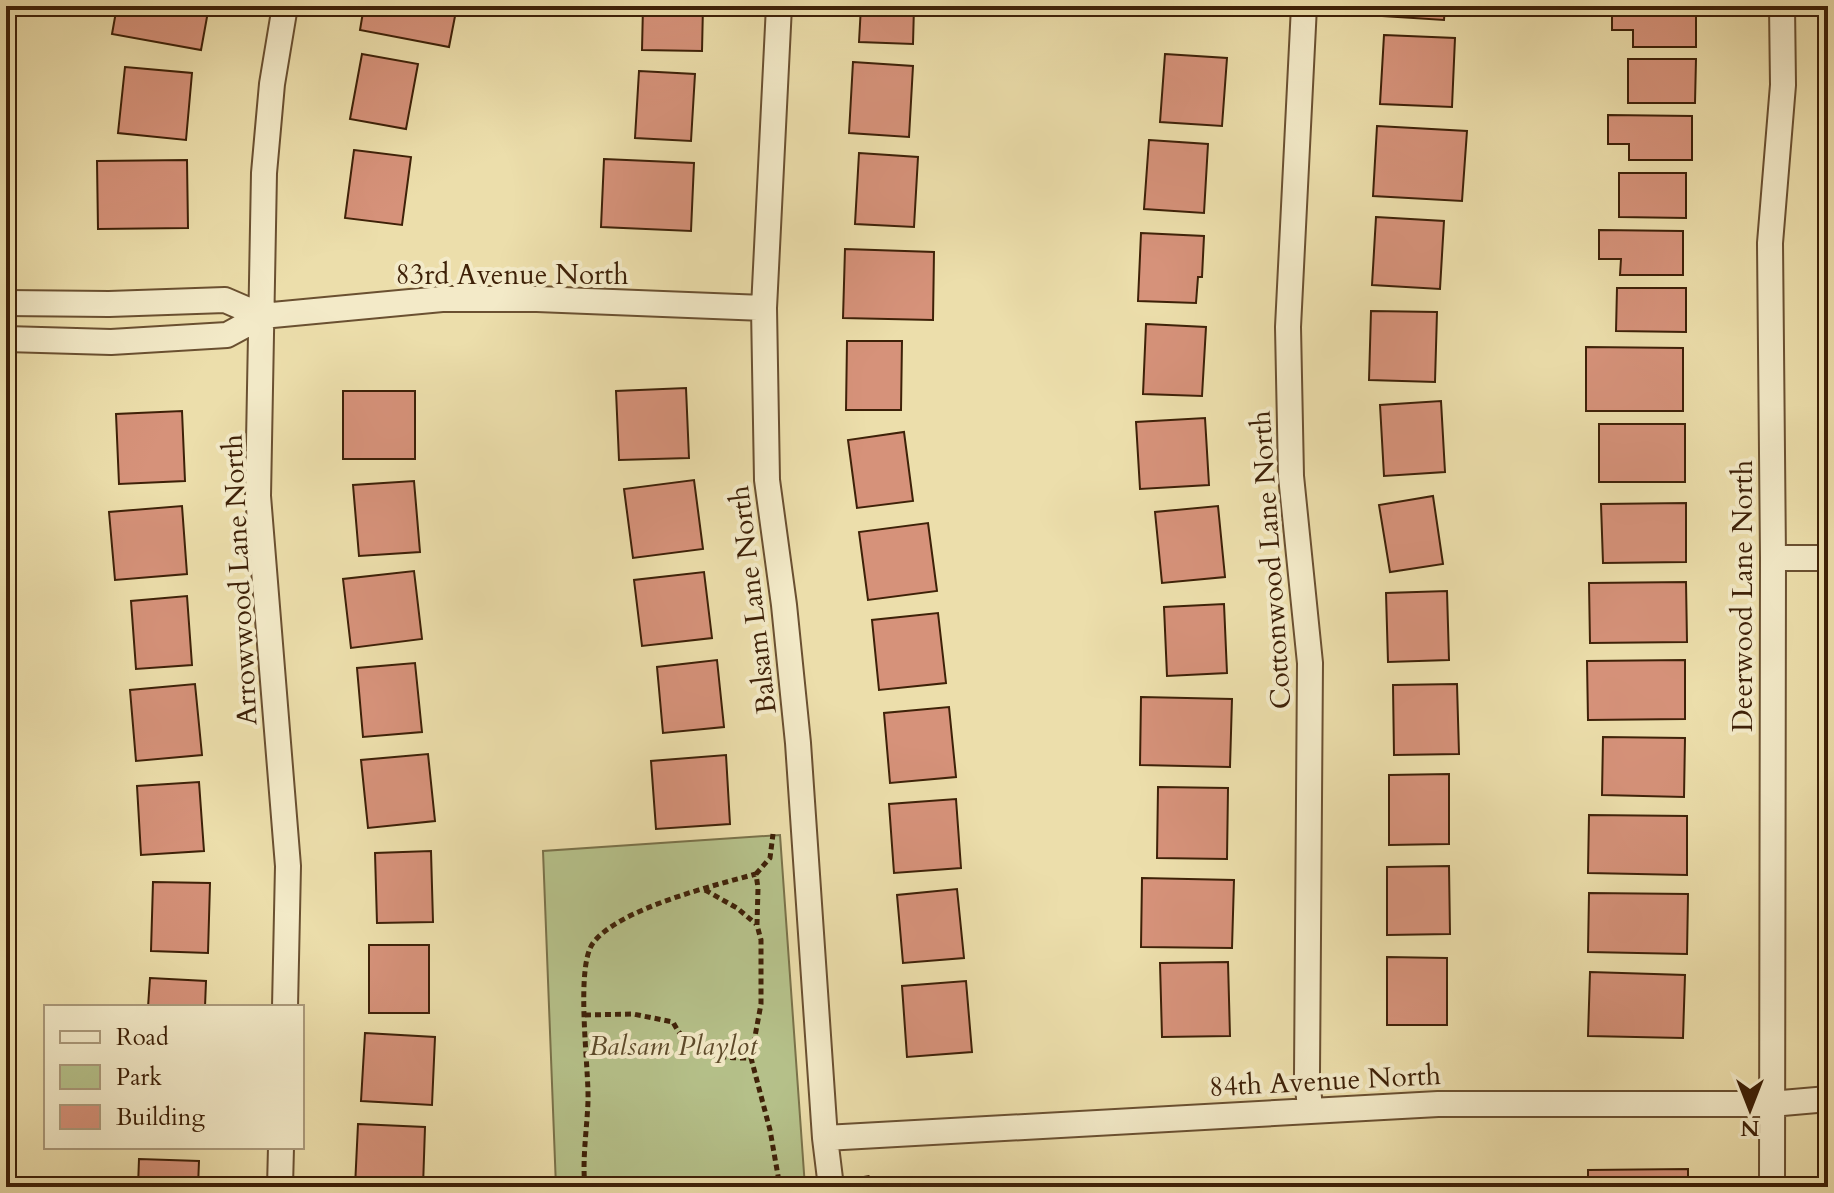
<svg xmlns="http://www.w3.org/2000/svg" width="1834" height="1193" viewBox="0 0 1834 1193" font-family="Cardo,serif">
<style>
.green{fill:#b6c28b;stroke:#7a724a;stroke-width:2}
.building{fill:#d6927a;stroke:#3e2108;stroke-width:2}
.lines{fill:none;stroke-linecap:round;stroke-linejoin:round}
.street-casing{stroke:#6a5031;stroke-width:28}
.path{stroke:#3e2108;stroke-width:5;stroke-dasharray:6 4;stroke-linecap:butt}
.street{stroke:#f3eac8;stroke-width:24}
.labels{text-anchor:middle;stroke-width:8;stroke-linejoin:round;paint-order:stroke}
.street-label{font-size:28px;fill:#3e2108;stroke:#f3eac8}
.park-label{font-size:28px;font-style:italic;fill:#5c4929;stroke:#f3eac8}
</style>
<rect width="100%" height="100%" fill="#ecdeab"/>
<filter id="stains"><feTurbulence type="fractalNoise" baseFrequency=".0025" numOctaves="4"/><feColorMatrix values="0 0 0 0 .2 0 0 0 0 .09 0 0 0 0 .02 0 0 0 .5 -.17"/></filter>
<radialGradient id="worn" r=".72"><stop offset=".6" stop-color="#630" stop-opacity="0"/><stop offset="1" stop-color="#630" stop-opacity=".3"/></radialGradient>
<path class="green" d="M780 835 805 1187H556L543 851Z"/>
<path class="building" d="M117 6H209L201 50 112 34Z
M364 6H457L449 47 360 30Z
M643 6H703L702 51 642 50Z
M861 6H914L913 44 859 42Z
M1384 6H1445L1444 20 1383 16Z
M1612 6H1696V47H1633V30H1612Z
M1384 35 1455 38 1452 107 1380 104Z
M362 54 418 64 406 129 350 119Z
M1165 54 1227 58 1222 126 1160 122Z
M1628 59H1696L1695 103H1628Z
M853 62 913 66 909 137 849 133Z
M125 67 192 73 186 140 118 133Z
M639 71 695 74 691 141 635 138Z
M1608 115 1692 116V160H1629V144H1608Z
M1377 126 1467 131 1462 201 1373 196Z
M1149 140 1208 144 1204 213 1144 209Z
M354 150 411 157 402 225 345 218Z
M859 153 918 157 914 227 855 224Z
M604 159 694 163 691 231 601 227Z
M187 160 188 228 98 229 97 161Z
M1619 173H1686V218L1619 217Z
M1376 217 1444 221 1440 289 1372 285Z
M1599 230 1683 231V275H1620L1621 259H1599Z
M1141 233 1204 236 1202 277H1198L1196 303 1138 301Z
M845 249 934 252 933 320 843 318Z
M1617 288H1686V332L1616 331Z
M1371 311 1437 312 1435 382 1369 380Z
M1146 324 1206 327 1202 396 1143 394Z
M847 341H902L901 410H846Z
M1586 347 1683 348V411H1586Z
M686 388 689 458 619 460 616 391Z
M343 391H415V459H343Z
M1441 401 1445 472 1384 476 1380 405Z
M182 411 185 481 119 484 116 414Z
M1205 418 1209 485 1140 489 1136 422Z
M1599 424H1685V482H1599Z
M904 432 913 501 857 508 848 440Z
M694 480 703 549 633 558 624 489Z
M414 481 420 552 359 556 353 485Z
M1433 496 1443 564 1390 572 1379 505Z
M1686 503V562L1603 563 1601 504Z
M182 506 187 574 115 580 109 512Z
M1218 506 1225 577 1162 583 1155 512Z
M928 523 937 591 868 600 859 532Z
M414 571 422 639 351 648 343 579Z
M704 572 712 638 642 646 634 580Z
M1686 582 1687 642 1590 643 1589 583Z
M1447 591 1449 660 1388 662 1386 593Z
M187 596 192 665 136 669 131 601Z
M1224 604 1227 673 1167 676 1164 607Z
M938 613 946 683 879 690 872 620Z
M717 660 724 727 663 733 657 667Z
M1685 660V719L1588 720 1587 661Z
M415 663 422 732 363 737 357 668Z
M195 684 202 755 136 761 130 690Z
M1457 684 1459 754 1394 755 1393 685Z
M1141 697 1232 699 1230 767 1140 765Z
M949 707 956 777 890 783 884 713Z
M1603 737 1685 738 1684 797 1602 795Z
M428 754 435 821 368 828 361 760Z
M726 755 730 824 656 829 651 761Z
M1449 774V844L1389 845V775Z
M199 782 204 851 141 855 137 786Z
M1158 787 1228 788 1227 859 1157 858Z
M956 799 961 868 894 873 889 804Z
M1589 815 1687 816V875L1588 873Z
M431 851 433 922 377 923 375 853Z
M1449 866 1450 934 1387 935V867Z
M1142 878 1234 880 1232 948 1141 947Z
M153 882 210 883 208 953 151 951Z
M957 889 964 958 903 963 897 895Z
M1589 893 1688 894 1687 954 1588 952Z
M369 945H429V1013H369Z
M1387 957 1447 958V1025H1387Z
M1228 962 1230 1036 1162 1037 1160 963Z
M1590 972 1685 975 1683 1038 1588 1036Z
M150 978 206 981 205 1007H148Z
M966 981 972 1052 907 1057 902 986Z
M365 1033 435 1037 432 1105 361 1101Z
M358 1124 425 1127 423 1187H355Z
M139 1159 199 1161 198 1187H138Z
M1688 1169V1187H1588V1170Z
M1461 1185 1529 1186V1187H1461Z"/>
<g class="lines">
<g class="street-casing">
<path id="street" d="M779 6 764 308 767 480 784 605 798 743 825 1138 831 1187
M1304 6 1288 327 1291 476 1310 663 1307 1074 1310 1110
M6 303 109 304 225 300 262 316 227 335 111 342 6 339
M262 316 442 299H537L764 308
M1773 558H1828
M285 1007 288 866 258 496 264 173 272 84 285 6
M825 1138 1438 1104H1771L1828 1099
M280 1187 281 1147
M1772 1187 1773 558 1770 243 1783 85 1782 6"/>
</g>
<path class="path" d="M756 874 770 858 773 834
M705 890 737 908 756 924
M585 1015 633 1014 673 1022C690 1056 717 1058 751 1058
M854 1180 872 1177
M780 1182 804 1181
M585 1187C582 1158 587 1130 588 1101 589 1067 575 968 593 943 618 909 715 885 756 874L758 888 757 925 761 940V1004L751 1058 770 1130 780 1187"/>
<use href="#street" class="street"/>
</g>
<g class="labels">
<g class="street-label">
<text x="512" y="284">83rd Avenue North</text>
<text transform="translate(1270 560) rotate(-94)" y="10">Cottonwood Lane North</text>
<text transform="translate(239 580) rotate(-93)" y="10">Arrowwood Lane North</text>
<text transform="translate(1742 596) rotate(-90)" y="10">Deerwood Lane North</text>
<text transform="translate(752 600) rotate(-97)" y="10">Balsam Lane North</text>
<text transform="translate(1325 1080) rotate(-3)" y="10">84th Avenue North</text>
</g>
<g class="park-label">
<text x="673" y="1055">Balsam Playlot</text>
</g>
</g>
<rect width="1834" height="1193" fill="none" stroke="#ecdeab" stroke-width="32"/>
<rect x="8" y="8" width="1818" height="1177" fill="none" stroke="#3e2108" stroke-width="4"/>
<rect x="16" y="16" width="1802" height="1161" fill="none" stroke="#3e2108" stroke-width="2"/>
<rect x="44" y="1005" width="260" height="144" fill="#f3eac8" stroke="#ab9a7b" stroke-width="2"/>
<rect x="60" y="1031" width="40" height="12" fill="#f3eac8" stroke="#ab9a7b" stroke-width="2"/>
<text x="116" y="1045" font-size="24" fill="#3e2108">Road</text>
<rect x="60" y="1065" width="40" height="24" fill="#b6c28b" stroke="#ab9a7b" stroke-width="2"/>
<text x="116" y="1085" font-size="24" fill="#3e2108">Park</text>
<rect x="60" y="1105" width="40" height="24" fill="#d6927a" stroke="#ab9a7b" stroke-width="2"/>
<text x="116" y="1125" font-size="24" fill="#3e2108">Building</text>
<g transform="translate(1750 1109) rotate(180)" stroke="#f3eac8" stroke-width="6" paint-order="stroke">
<path d="M0-6L14 30L0 20L-14 30Z" fill="#3e2108"/>
<text y="-12" font-size="22" font-weight="bold" text-anchor="middle" fill="#3e2108">N</text>
</g>
<rect width="100%" height="100%" filter="url(#stains)"/>
<rect width="100%" height="100%" fill="url(#worn)"/>
</svg>
